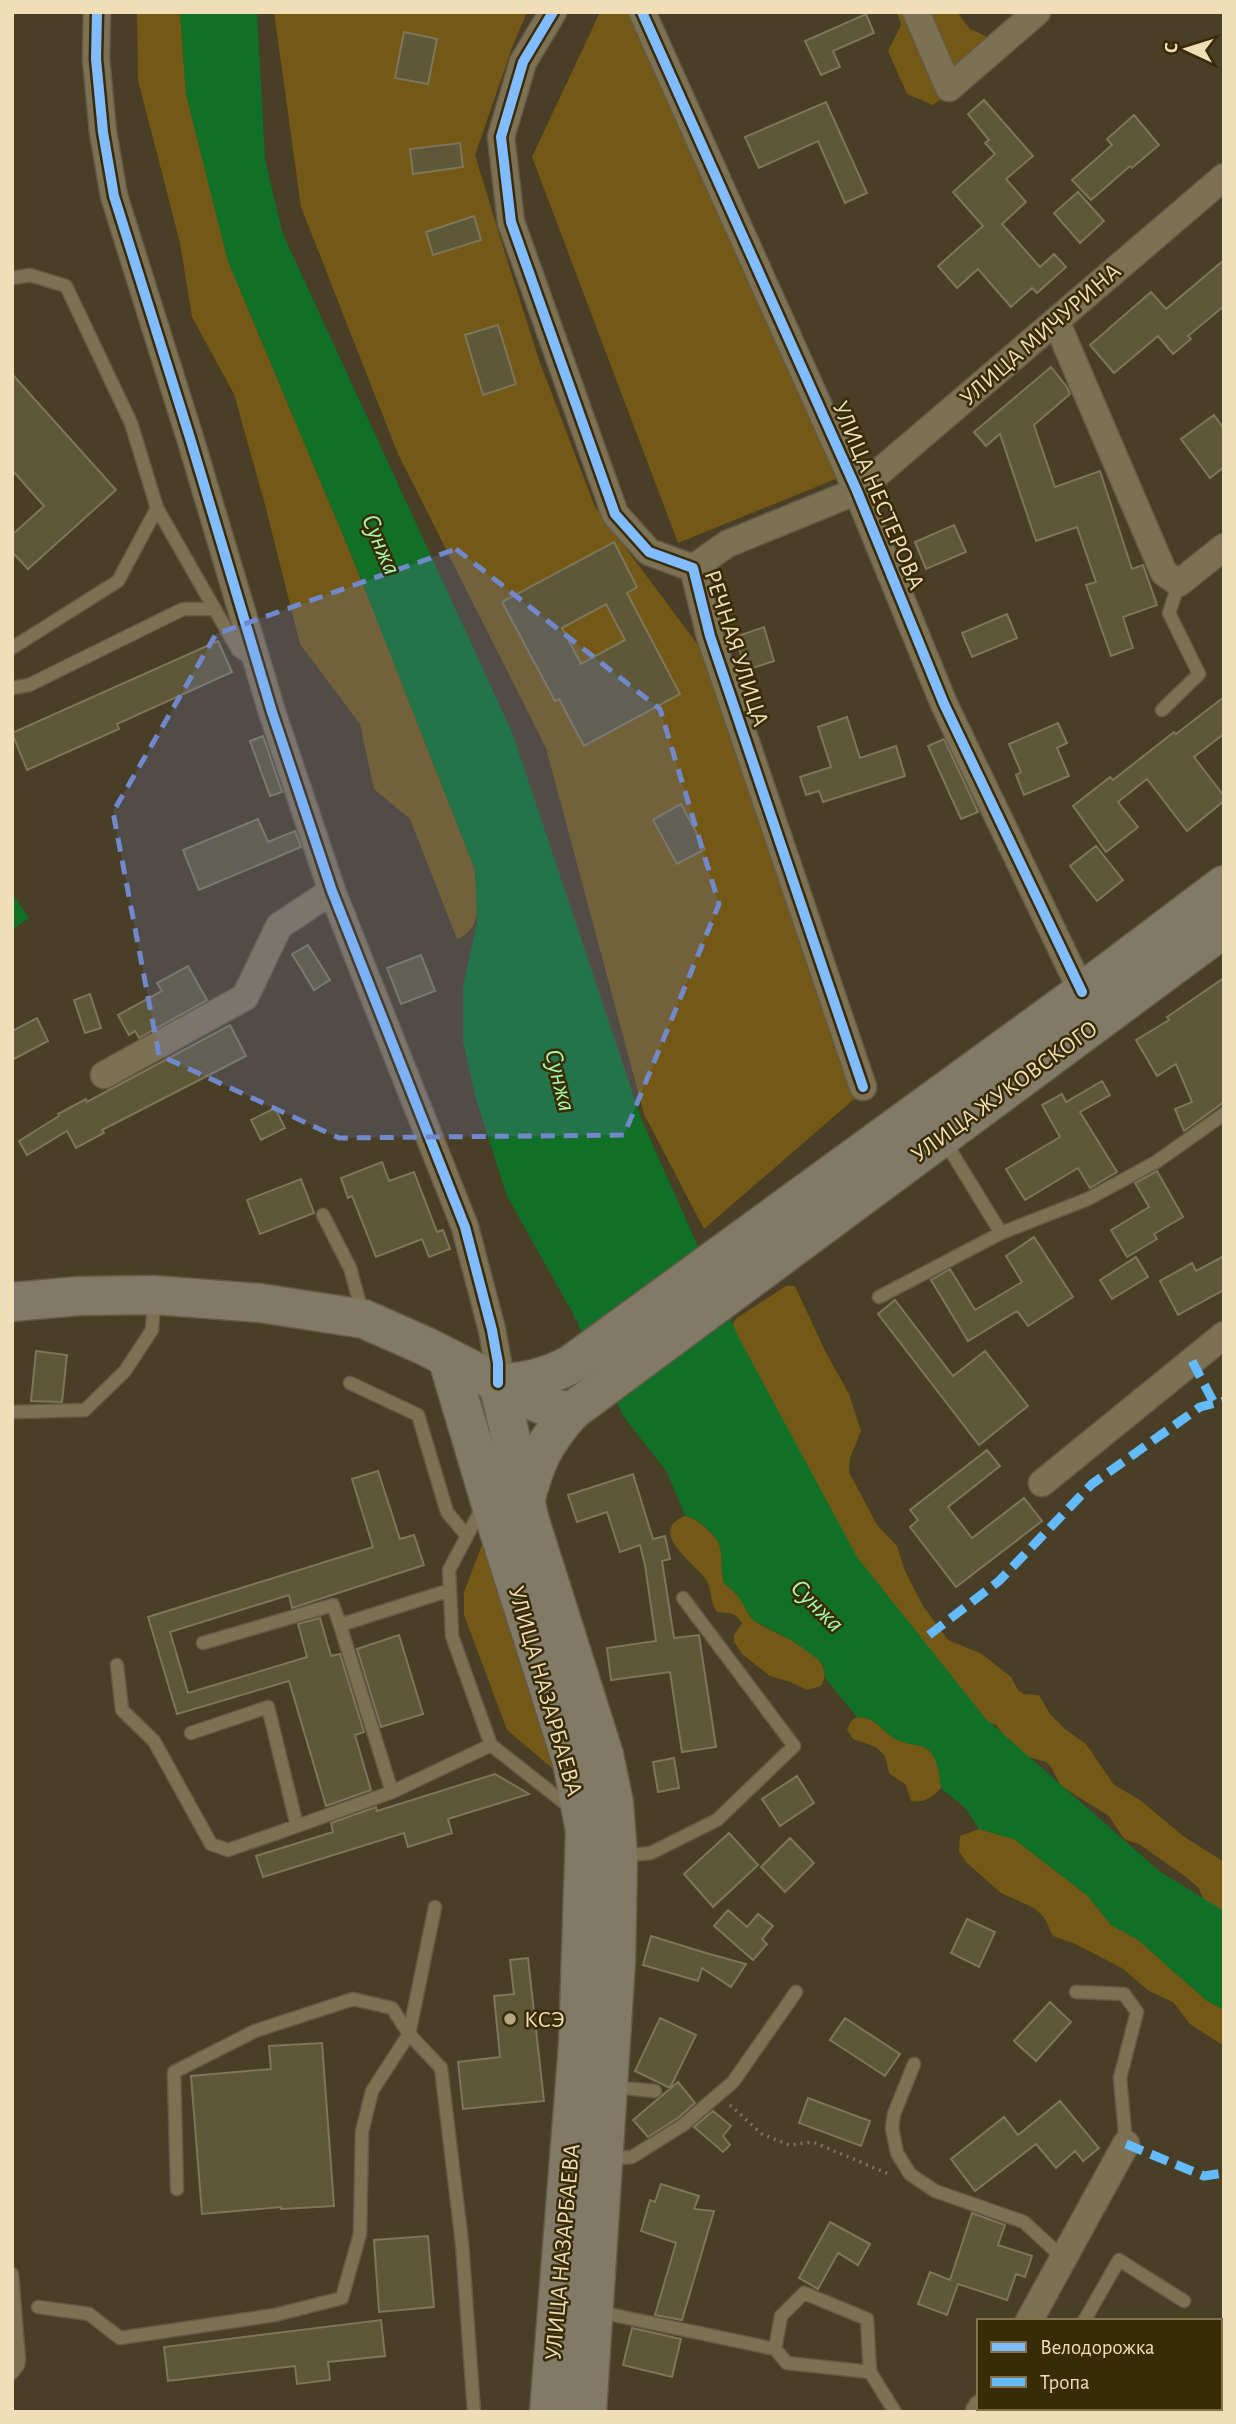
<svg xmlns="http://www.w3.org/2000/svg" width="1236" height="2424" viewBox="0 0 1236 2424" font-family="'Alegreya Sans',sans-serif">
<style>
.green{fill:#735915}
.water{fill:#117028}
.building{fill:#5e5738;stroke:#7c765b;stroke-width:2;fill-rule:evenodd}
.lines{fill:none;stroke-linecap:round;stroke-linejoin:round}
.lane-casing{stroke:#645b46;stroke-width:15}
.street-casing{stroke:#645b46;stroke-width:29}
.primary-casing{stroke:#645b46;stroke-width:41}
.path{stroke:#7e745c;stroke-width:3.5;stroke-dasharray:2 5;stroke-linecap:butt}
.lane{stroke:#7d7154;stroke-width:12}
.street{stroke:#7d7154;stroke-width:26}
.primary{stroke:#807a67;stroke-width:38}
.quiet{stroke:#63bbfa;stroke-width:9;stroke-dasharray:18 9;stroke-linecap:butt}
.cycleway-casing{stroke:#392b07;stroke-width:15}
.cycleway{stroke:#80bcff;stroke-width:10}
.marked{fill:#7188cb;fill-opacity:0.2;stroke:#7188cb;stroke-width:5;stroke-dasharray:14 9;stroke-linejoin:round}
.poi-dot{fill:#b5a684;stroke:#392b07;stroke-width:2.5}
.labels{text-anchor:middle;stroke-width:5;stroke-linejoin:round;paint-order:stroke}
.street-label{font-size:24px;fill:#efdeb7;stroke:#392b07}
.poi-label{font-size:24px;fill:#efdeb7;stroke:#392b07;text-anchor:start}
.water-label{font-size:26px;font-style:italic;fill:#a3fbab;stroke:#392b07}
</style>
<rect width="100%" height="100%" fill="#493e26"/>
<path class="green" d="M137 12H180L186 94 228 261 353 559 475 870C476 896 486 927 457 939L410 819 374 789 360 724 300 644 264 501 234 394 192 317 180 243 138 80Z
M274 12H527L512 48 475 155 504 250 539 360 595 507 701 649 868 1087 704 1229 644 1114 546 748 398 454 301 207Z
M600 12H639L843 476 678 543 532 157Z
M897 12H957L970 29 990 38 992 62 933 105 907 94 888 51 901 25Z
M786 1286H795L825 1351 849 1394 861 1431 850 1458 849 1472 877 1525 897 1546 905 1571 923 1606 948 1640 982 1654 1011 1677 1018 1690 1024 1694 1039 1695 1050 1714 1065 1729 1086 1744 1114 1785 1140 1800 1183 1836 1224 1862V1916L1204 1900 1198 1887 1186 1877 1139 1844 1124 1839 1109 1816 1061 1786 1051 1767 1046 1762 1025 1756 1009 1742 996 1725 977 1719 871 1600 730 1327 737 1318Z
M685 1516C694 1518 698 1521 705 1527 729 1547 718 1557 724 1583 732 1589 738 1595 743 1603 747 1610 748 1616 755 1621 773 1635 841 1654 821 1686L807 1690 790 1682 770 1676 742 1654 734 1642V1635L742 1623C734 1611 730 1614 717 1612 710 1603 712 1591 707 1581 700 1567 644 1532 685 1516Z
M483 1542 548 1743 553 1769 507 1730 464 1615V1592Z
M857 1717C876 1717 880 1729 894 1738 902 1743 912 1744 921 1746 937 1750 940 1774 941 1788 931 1798 925 1803 911 1801L906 1785 889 1773 885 1756 876 1747 853 1739 847 1730 851 1721Z
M979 1829 1014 1839 1088 1896 1111 1925 1137 1939 1206 2000 1224 2010V2046L1190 2024 1173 2002 1149 1991 1122 1968 1075 1944 1053 1936 1044 1917 1034 1908 1001 1893 966 1862 959 1851 960 1836Z"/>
<path class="water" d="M180 12H257L265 159 282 232 512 732 642 1121 739 1338 857 1557 986 1719 1159 1871 1224 1911V2010L1206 2000 1137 1939 1111 1925 1088 1896 1014 1839 979 1829 966 1809 941 1788C940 1774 937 1750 921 1746 912 1744 902 1743 894 1738 880 1729 876 1717 857 1717L826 1679 823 1666 819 1660 793 1641 753 1620 736 1593 724 1583C718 1557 729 1547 705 1527 698 1521 694 1518 685 1516L667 1472 624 1417 572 1312 507 1196 476 1099 463 1042V987L477 922 475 870 353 559 228 261 186 94Z
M12 893 29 918 12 930Z"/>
<path class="building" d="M866 14 874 33 833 51 840 67 821 75 805 41Z
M404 32 437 39 428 84 395 78Z
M984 100 1033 156 1006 179 1026 202 1002 224 1040 267 1054 254 1066 267 1037 293 1032 288 1011 307 978 269 957 288 938 266 983 226 953 192 995 154 985 143 989 140 968 114Z
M826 102 867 193 845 203 818 141 759 168 745 137Z
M1134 115 1159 145 1132 168 1130 166 1091 200 1072 180 1112 145 1107 139Z
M460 143 463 167 413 174 410 149Z
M1078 192 1104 221 1080 243 1054 213Z
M474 216 481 240 433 255 426 232Z
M1224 260V306L1188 336 1191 339 1173 354 1158 336 1114 373 1090 345 1151 292 1166 309Z
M498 325 516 384 483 395 465 335Z
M1051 367 1067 387 1070 394 1034 425 1055 487 1100 471 1132 569 1143 565 1157 605 1123 617 1133 648 1111 656 1086 585 1096 582 1077 527 1036 541 1000 434 986 446 974 432Z
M12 374 116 490 28 569 12 552V535L44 506 12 470Z
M1214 415 1224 429V467L1210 478 1181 439Z
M954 525 966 552 926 569 915 542Z
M614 542 637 587 627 593 680 694 584 746 559 699 555 701 502 602ZM606 604 625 640 581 664 562 628Z
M1007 614 1017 638 972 657 962 633Z
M764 627 774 661 746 670 735 637Z
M218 641 232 672 117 724 119 729 27 770 12 733Z
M1224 697V734L1194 757 1224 796V801L1187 831 1147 779 1118 802 1138 827 1106 852 1073 806 1110 777 1113 780 1174 732 1176 734Z
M847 717 860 758 896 746 905 776 823 802 819 791 806 795 800 777 831 767 818 727Z
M1058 723 1067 743 1057 748 1069 776 1024 795 1016 775 1021 772 1009 744Z
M263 736 282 792 270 796 250 741Z
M944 739 978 812 961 819 928 746Z
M681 804 705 849 677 864 653 820Z
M258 819 268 842 295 831 301 847 199 890 183 850Z
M1096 846 1123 880 1097 901 1070 866Z
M308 945 330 980 314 990 292 954Z
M421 955 435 991 401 1004 387 968Z
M188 966 207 1000 139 1038 135 1031 129 1035 118 1015 162 991 157 983Z
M1224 978V1102L1184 1131 1175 1109 1192 1102 1176 1064 1157 1076 1136 1040 1169 1020 1167 1017Z
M90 994 101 1028 85 1033 74 1000Z
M37 1018 48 1041 12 1060V1031Z
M230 1025 246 1056 102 1130 104 1133 76 1148 67 1131 27 1155 19 1141 59 1116 58 1114 86 1099 87 1102Z
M1102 1081 1110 1095 1080 1112 1117 1172 1090 1188 1078 1168 1025 1200 1006 1169 1060 1137 1042 1105 1062 1094 1066 1102Z
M275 1108 285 1128 261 1140 251 1120Z
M382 1162 389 1181 414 1172 437 1232 443 1230 450 1249 429 1257 422 1239 376 1257 352 1196 348 1198 341 1178Z
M1157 1171 1183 1217 1154 1234 1157 1239 1127 1257 1111 1230 1149 1207 1135 1183Z
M301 1179 314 1213 260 1234 247 1200Z
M1034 1237 1073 1297 1028 1326 1017 1311 968 1341 931 1280 950 1269 975 1310 1022 1282 1006 1256Z
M1224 1256V1290L1178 1315 1160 1281 1192 1263 1196 1271Z
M1136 1257 1148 1277 1112 1299 1100 1280Z
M895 1300 953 1376 985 1351 1028 1406 979 1445 878 1314Z
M36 1351 67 1355 62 1402 31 1401Z
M987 1450 1000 1466 948 1507 972 1538 1024 1498 1042 1521 956 1587 910 1527 918 1520 910 1510Z
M378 1471 400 1539 414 1535 424 1565 292 1608 289 1595 170 1632 188 1693 307 1657 298 1624 320 1618 331 1656 340 1654 364 1732 355 1735 371 1790 326 1806 289 1681 177 1714 148 1617 373 1547 352 1479Z
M633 1474 653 1539 665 1536 670 1559 662 1561 674 1638 699 1635 716 1747 682 1752 670 1672 611 1680 607 1648 656 1641 645 1565 640 1545 620 1552 607 1512 577 1522 568 1495Z
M399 1635 423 1714 381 1727 357 1649Z
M674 1758 679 1788 658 1792 653 1762Z
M495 1774 529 1794 448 1819 452 1833 408 1847 404 1833 263 1877 256 1856 333 1832 331 1823 376 1807 377 1811Z
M797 1776 814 1803 780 1826 762 1799Z
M729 1833 758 1865 713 1907 684 1874Z
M790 1838 814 1863 785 1892 761 1867Z
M728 1910 747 1927 758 1914 773 1926 762 1939 767 1944 753 1960 714 1926Z
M967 1919 995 1932 979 1967 951 1953Z
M651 1936 706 1953 746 1964 731 1987 702 1968 698 1981 643 1965Z
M528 1958 544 2101 463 2109 458 2062 500 2057 494 1996 514 1994 510 1960Z
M1050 2002 1071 2022 1036 2061 1014 2041Z
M660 2018 696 2035 670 2088 635 2071Z
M845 2018 900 2054 885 2076 830 2040Z
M322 2043 334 2206 281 2209V2207L202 2214 191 2076 271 2069 269 2046Z
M678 2082 695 2103 678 2118 648 2137 633 2120Z
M808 2098 870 2121 861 2146 799 2123Z
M1060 2101 1099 2148 1083 2161 1075 2151 1056 2168 1036 2144 975 2191 951 2159 1004 2117 1018 2135Z
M713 2111 731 2126 723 2136 730 2145 723 2152 694 2127Z
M661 2184 699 2196 694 2209 714 2211 682 2320 655 2315 676 2243 641 2231 650 2200 655 2202Z
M972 2213 1005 2225 998 2245 1032 2256 1025 2277 1016 2274 1007 2300 958 2284 947 2315 918 2304 930 2272 950 2280Z
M830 2222 870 2244 858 2265 838 2253 818 2289 799 2278Z
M428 2236 434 2307 379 2312 374 2240Z
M381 2320 385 2356 328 2362 330 2380 297 2384 295 2366 168 2381 164 2347Z
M632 2328 681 2339 672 2377 623 2365Z"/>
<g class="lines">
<g class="lane-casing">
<path id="lane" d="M12 278 30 275 66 286 131 423 157 508 118 581 12 648
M157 508 238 650 252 660
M12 688 29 685 183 609H215
M1162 710 1199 674 1169 613 1179 583
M323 1215 350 1268 363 1315
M1001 1233 1088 1199 1156 1162 1224 1114
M879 1297 1001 1233 944 1140
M350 1383 418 1415 447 1512 467 1536
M12 1412 85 1410 125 1371 152 1330 154 1299
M483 1506 449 1570 452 1636 491 1745 571 1808
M203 1643 333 1605 340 1625 450 1590
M117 1665 122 1710 154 1741 211 1844 228 1850 297 1826
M191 1733 268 1707 297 1826 392 1792 340 1625
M392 1792 491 1745
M621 1856 651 1853 717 1820 794 1746 683 1598
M435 1907 409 2034 441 2068 462 2243 474 2412
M1076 1992 1124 1994 1137 2012 1120 2078 1126 2144
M914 2064 894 2114 892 2128 897 2153 910 2174 935 2191 1024 2222 1063 2258
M612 2087 655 2091
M607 2159 632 2157 683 2125 733 2082 796 1992
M12 2274 19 2360 18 2365 12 2373
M38 2307 89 2314 120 2338 275 2315 342 2298 360 2234 362 2132 372 2091 409 2034 392 2008 353 1999 255 2031 174 2072 177 2189
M599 2312 775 2349 781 2316 804 2293 867 2319 870 2372 895 2412
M1084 2321 1119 2260 1184 2301
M775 2349 787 2363 870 2372
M1032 2412 1034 2408"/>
</g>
<g class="street-casing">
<path id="street" d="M97 12 96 59 103 132 114 196 190 438 272 712 332 891 465 1227 492 1330 498 1363V1383
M553 12 523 62 501 137 511 222 615 514 649 552 693 568 710 636 863 1087
M642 12 857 491 944 704 1082 992
M916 12 949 88 1037 12
M1056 321 1164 573 1179 583 1224 547
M693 568 727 544 857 491 1224 177
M104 1075 245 997 279 926 332 891
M1042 1483 1224 1335
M1029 2321 1126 2144
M979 2412 981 2408"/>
</g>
<g class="primary-casing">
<path id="primary" d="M12 1302 79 1296 154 1295 260 1303 364 1319 425 1346 498 1383 514 1394 551 1408 572 1411 1224 928
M447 1357 500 1535 572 1762 585 1831 578 2045 549 2412
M498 1383 530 1521 604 1755 614 1803 618 1856 616 1961 587 2412
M498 1383C525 1383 546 1377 570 1365L1082 992 1224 885
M525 1502C535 1462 544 1442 572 1411"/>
</g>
<path class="path" d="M730 2105 762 2134 789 2145 813 2142 891 2175"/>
<use href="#lane" class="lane"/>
<use href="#street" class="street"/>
<use href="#primary" class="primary"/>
<path class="quiet" d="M1192 1361 1214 1403
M929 1635 999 1581 1092 1484 1200 1407 1224 1401
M1126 2144 1204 2176 1224 2173"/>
<g class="cycleway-casing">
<path id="cycleway" d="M97 12 96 59 103 132 114 196 190 438 272 712 332 891 465 1227 492 1330 498 1363V1383
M553 12 523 62 501 137 511 222 615 514 649 552 693 568 710 636 863 1087
M642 12 857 491 944 704 1082 992"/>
</g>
<use href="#cycleway" class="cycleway"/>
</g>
<path class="marked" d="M456 549 660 709 719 904 624 1135 339 1138 159 1055 113 812 216 634Z"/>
<circle class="poi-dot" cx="510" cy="2019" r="7"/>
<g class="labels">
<g class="street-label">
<text transform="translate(1040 334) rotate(-41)" y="8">УЛИЦА МИЧУРИНА</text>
<text transform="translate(879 495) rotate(67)" y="8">УЛИЦА НЕСТЕРОВА</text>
<text transform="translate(737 648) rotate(72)" y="8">РЕЧНАЯ УЛИЦА</text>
<text transform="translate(1004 1091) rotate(-36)" y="8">УЛИЦА ЖУКОВСКОГО</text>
<text transform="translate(546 1691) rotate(74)" y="8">УЛИЦА НАЗАРБАЕВА</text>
<text transform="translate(562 2252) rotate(-85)" y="8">УЛИЦА НАЗАРБАЕВА</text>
</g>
<g class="poi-label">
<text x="524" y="2027">КСЭ</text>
</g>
<g class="water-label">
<text transform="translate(382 544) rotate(67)" y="9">Сунжа</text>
<text transform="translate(561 1080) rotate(76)" y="9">Сунжа</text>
<text transform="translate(818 1605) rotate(45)" y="9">Сунжа</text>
</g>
</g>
<rect width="1236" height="2424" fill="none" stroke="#efdeb7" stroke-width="28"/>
<rect x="977" y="2319" width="245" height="91" fill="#392b07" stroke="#82734d" stroke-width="2"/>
<rect x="991" y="2342" width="35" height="10" fill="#80bcff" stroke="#82734d" stroke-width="2"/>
<text x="1040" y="2354" font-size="21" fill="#efdeb7">Велодорожка</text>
<rect x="991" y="2377" width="35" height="10" fill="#63bbfa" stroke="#82734d" stroke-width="2"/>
<text x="1040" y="2389" font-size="21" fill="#efdeb7">Тропа</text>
<g transform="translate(1187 49) rotate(274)" stroke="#392b07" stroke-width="5" paint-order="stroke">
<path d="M0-5L12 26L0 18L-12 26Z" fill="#efdeb7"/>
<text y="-10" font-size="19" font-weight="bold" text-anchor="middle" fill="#efdeb7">С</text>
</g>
</svg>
